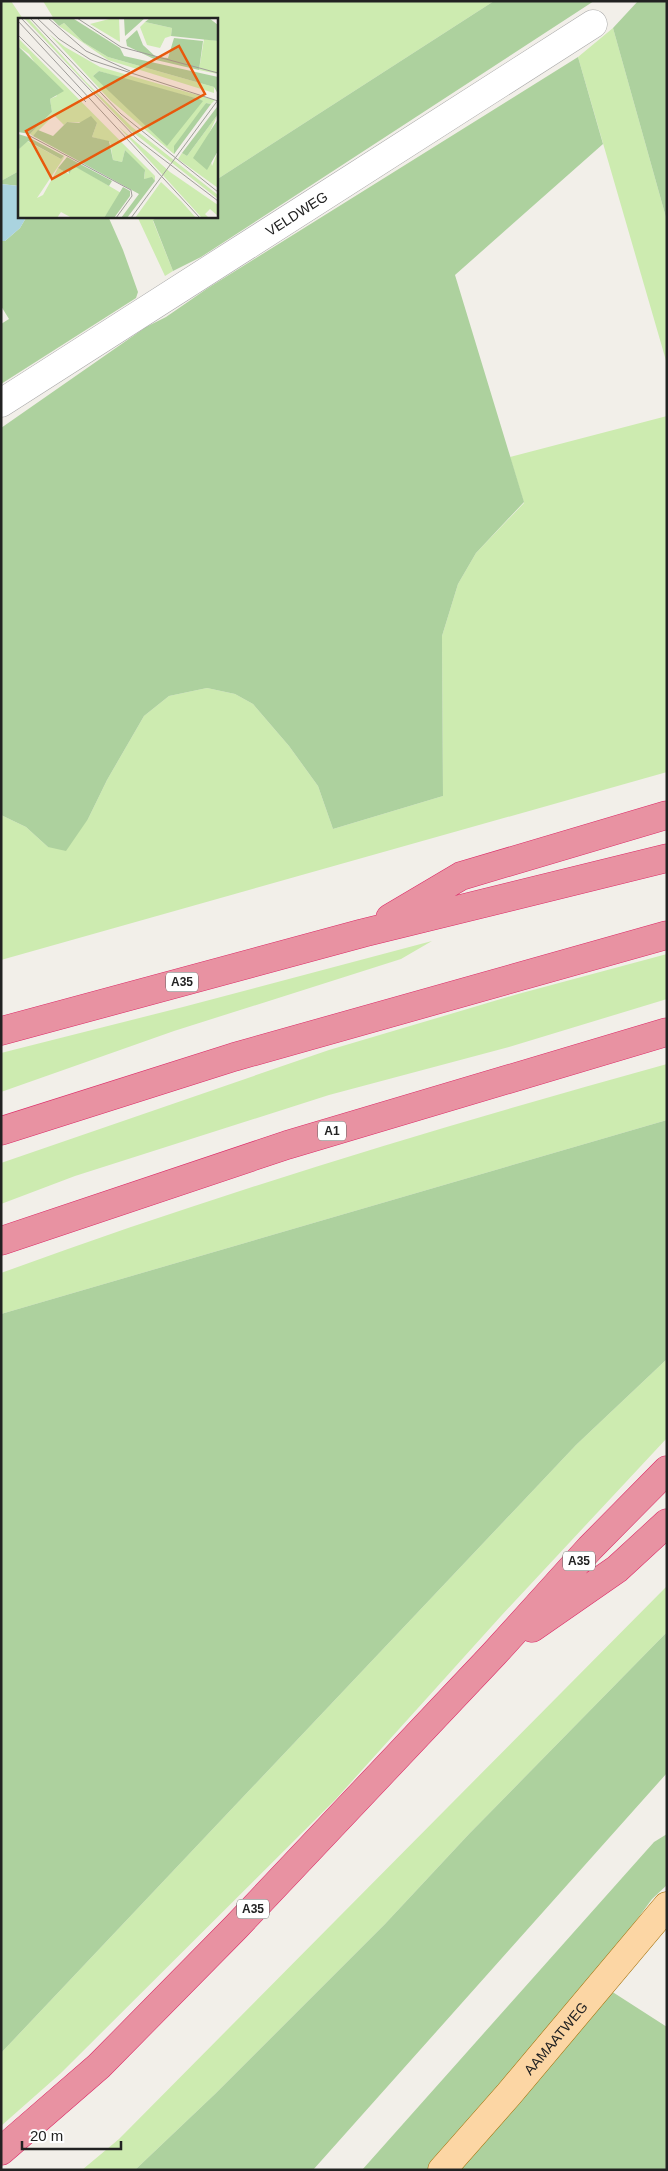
<svg xmlns="http://www.w3.org/2000/svg" width="668" height="2171" viewBox="0 0 668 2171" font-family="Arial,sans-serif">
<style>
.grass{fill:#cdebb0}
.forest{fill:#add19e}
.water{fill:#aad3df}
.lines{fill:none;stroke-linecap:round;stroke-linejoin:round}
.minor-casing{stroke:#a9a9a9;stroke-width:29}
.major-casing{stroke:#a06b00;stroke-width:29}
.highway-casing{stroke:#dc2a67;stroke-width:29}
.minor{stroke:#fff;stroke-width:28}
.major{stroke:#fcd6a4;stroke-width:28}
.highway{stroke:#e892a2;stroke-width:28}
.labels{text-anchor:middle;stroke-width:5;stroke-linejoin:round;paint-order:stroke}
.shield{fill:#fff;stroke:#646464;stroke-width:1}
.shield-label{font-size:12px;font-weight:bold;fill:#222}
.street-label{font-size:14px;fill:#222;stroke:#fff}
.inset-road{fill:none;stroke:#9f9d99;stroke-width:1}
.view{fill:#e8590c;fill-opacity:0.15;stroke:#e8590c;stroke-width:2.5}
.inset-edge{fill:none;stroke:#222;stroke-width:2.5}
</style>
<rect width="100%" height="100%" fill="#f2efe9"/>
<path class="grass" d="M1 1H11L23 19H19V171L1 181Z
M43 1H494L216 180V19H54Z
M613 28 667 221V364L578 57Z
M137 216H160L153 221 173 271 165 276Z
M667 416V772L1 960V815L26 827 48 847 88 819 107 780 144 716 169 696 207 688 235 694 253 704 289 746 318 786 333 829 443 796 442 636 458 584 476 553 524 503 510 457Z
M432 941 401 959 174 1031 1 1092V1053L183 1007Z
M667 954V999L509 1047 329 1095 75 1176 1 1204V1163L329 1050 518 994Z
M667 1064V1120L1 1314V1273C220 1193 443 1126 667 1064Z
M667 1359V1438L501 1616 335 1800 61 2073 1 2126V2053L576 1445Z
M667 1586V1632L469 1834 385 1924 215 2094 135 2170H82L119 2139Z"/>
<path class="forest" d="M494 1H594L201 257 173 271 153 220 160 216H216V180Z
M638 1H667V221L613 28Z
M578 57 603 144 455 275 524 502 476 553 458 584 442 636 443 796 333 829 318 786 289 746 253 704 235 694 207 688 169 696 144 716 107 780 88 819 66 851 48 847 26 827 1 815V428L146 327 166 317 208 288Z
M19 171V186L1 184V181Z
M27 216H108L123 250 138 292 136 298 1 384V324L9 319 1 306V241H5L20 228Z
M667 1120V1359L576 1445 1 2053V1314Z
M667 1632V1773L313 2170H135L215 2094 385 1924 469 1834Z
M667 1834V1885L652 1899 608 1959 611 1991 667 2027V2170H362L654 1842Z"/>
<path class="water" d="M1 184 19 186V216H27L20 228 5 241H1Z"/>
<g class="lines">
<g class="minor-casing">
<g id="minor">
<path id="s1" d="M1 403 593 24"/>
</g>
</g>
<g class="major-casing">
<g id="major">
<path id="s2" d="M442 2170 509 2094 667 1906"/>
</g>
</g>
<g class="highway-casing">
<path id="highway" d="M390 918 461 876 667 815
M1 1031 363 933 667 858
M1 1131 234 1057 667 935
M1 1241 287 1145 667 1032
M532 1628 617 1569 667 1523
M1 2151 99 2066 236 1927 494 1654 590 1548 667 1470"/>
</g>
<use href="#minor" class="minor"/>
<use href="#major" class="major"/>
<use href="#highway" class="highway"/>
</g>
<g class="labels">
<g class="shield">
<rect x="166" y="972.5" width="32" height="19" rx="4"/>
<rect x="318" y="1121.5" width="28" height="19" rx="4"/>
<rect x="563" y="1551.5" width="32" height="19" rx="4"/>
<rect x="237" y="1899.5" width="32" height="19" rx="4"/>
</g>
<g class="shield-label">
<text x="182" y="986">A35</text>
<text x="332" y="1135">A1</text>
<text x="579" y="1565">A35</text>
<text x="253" y="1913">A35</text>
</g>
<g class="street-label">
<text dy="5" stroke="none"><textPath href="#s1" startOffset="351">VELDWEG</textPath></text>
<text dy="5" stroke="none"><textPath href="#s2" startOffset="174">AAMAATWEG</textPath></text>
</g>
</g>
<g transform="translate(18 18)">
<rect width="200" height="200" fill="#f2efe9"/>
<path d="M6 0H10L68 64 114 109 200 177V181L112 112ZM101 0 102 24 72 6 95 0ZM127 4 154 10 153 18 147 20 142 30 129 27 122 9ZM46 5 65 24 90 39 196 69V75L90 42 41 8ZM31 16 47 29 82 49 197 82 193 86 188 85 156 136 92 82ZM81 53 113 63 184 82 75 58ZM0 20 137 158V163L134 160 126 161 127 154 107 132 104 144 95 142 92 124 74 119 79 105 49 104 46 107 36 97 15 118 12 116 34 94 32 81 39 78 11 36 0 28ZM186 21 200 23V56L181 52ZM200 96 188 122 194 148 200 133V170L160 141 164 135 169 138ZM100 108 152 154 200 187V198L192 191 187 196 191 200H184ZM9 123 43 141 47 138 19 180 25 177 40 150 51 156 56 147 103 175 86 200H54L43 194 39 200H0V132ZM143 164 163 183 178 200H117Z" fill="#cdebb0" fill-rule="evenodd"/>
<path d="M33 0 56 1 102 30 106 38 200 59V76L196 69 90 39 65 24 46 5 41 8ZM106 0H127L107 18ZM132 0H191L200 7V23L153 18 154 10 127 4ZM119 12 125 27 138 39 150 40 156 20 185 23 181 52 138 42 109 28 108 22ZM0 28 46 73 32 81 34 94 12 116 0 114ZM81 53 181 81 185 83 149 128 75 58ZM188 85 193 86 156 136V128ZM199 89 200 96 169 138 164 135ZM73 98 79 105 74 119 91 123 95 142 104 144 107 132 127 152 126 161 134 159 137 163 109 200H103L121 176 15 118 20 112 35 118 49 104 61 105ZM200 101V133L189 152 175 140ZM0 116 10 119 46 138 43 141 10 123 0 132ZM49 139 94 163 91 168 56 148 51 156 50 151 47 154 40 150ZM105 169 112 173V178L96 200H86Z" fill="#add19e"/>
<path class="inset-road" d="M3 0 120 122 200 183M12 0 103 96 200 174M19 0 41 21 73 42 200 83M30 0 68 33 112 53M59 0 103 29 200 55M0 3 182 200M0 17 68 84M12 118 113 172 114 178 98 200M113 200 200 82"/>
<path class="view" d="M161 28 187 76 34 161 8 113Z"/>
<rect width="200" height="200" class="inset-edge"/>
</g>
<rect width="668" height="2171" fill="none" stroke="#222222" stroke-width="5"/>
<path d="M22 2141v8h99v-8" fill="none" stroke="#222222" stroke-width="2.5"/>
<text x="30" y="2141" font-size="15" fill="#222222" stroke="#ffffff" stroke-width="4" paint-order="stroke">20 m</text>
</svg>
